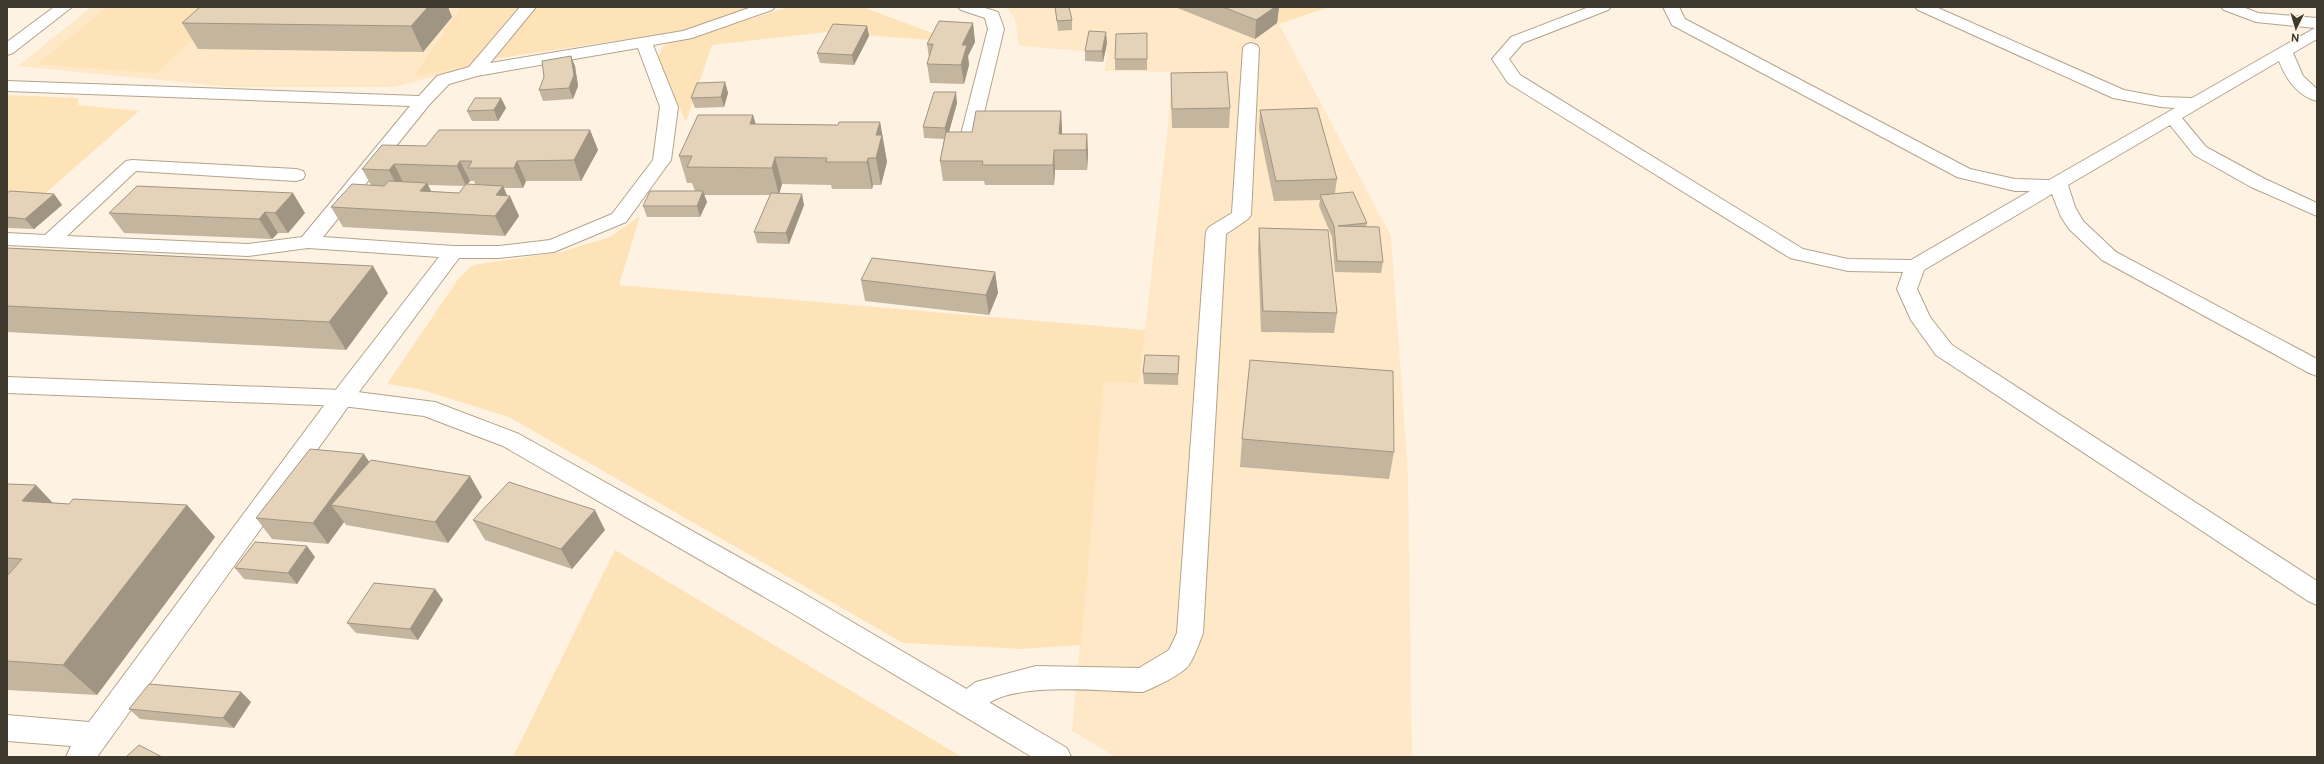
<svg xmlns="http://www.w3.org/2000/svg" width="2324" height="764" viewBox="0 0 2324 764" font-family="'DM Sans',sans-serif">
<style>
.built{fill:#ffe8c7}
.green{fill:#fee2b8}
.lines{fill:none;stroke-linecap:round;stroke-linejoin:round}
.lane-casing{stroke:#b4a38a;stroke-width:2}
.street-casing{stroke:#b4a38a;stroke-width:2}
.lane{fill:#fff;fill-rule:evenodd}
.street{fill:#fff;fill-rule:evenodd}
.wall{fill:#c4b59f;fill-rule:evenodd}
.shaded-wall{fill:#a09482}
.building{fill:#e4d3b9;stroke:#a09482}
</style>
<rect width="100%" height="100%" fill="#fef3e3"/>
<path class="built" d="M91 7H521L473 66 395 87H229L18 66Z
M1007 7H1235L1279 24 1391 236 1408 473 1412 757H1116L1072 731 1104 381 1139 383 1168 125 1171 72 1104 71 1108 53 1019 46 1015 19Z"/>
<path class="green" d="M107 7H228L156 73 38 64Z
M461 7H517L469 66 414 76Z
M532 7H752L682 31 486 60Z
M789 7H863L956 42 827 32 712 45 686 122 657 58 664 45Z
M1235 7H1329L1279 24Z
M7 95 78 98V105L139 111 7 227Z
M640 216 619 285 1145 330 1139 383 1104 382 1081 645 1021 649 903 643 509 417 419 389 387 384 459 278 473 265 561 252 610 237Z
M615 550 962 757H513Z"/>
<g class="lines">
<g class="lane-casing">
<path id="lane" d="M520 7H536L490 63 683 31 752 7H775L772 10 692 38 653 45 678 107 671 160 626 222 554 252 499 258H459L350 404 97 757H66L71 746 7 741V715L89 722 334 392 439 257 308 248 248 256 7 245V233L45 235 126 161 132 160 296 169 303 171 305 175 303 179 296 181 136 171 67 236 248 244 302 237 410 106 7 91V81L419 96 437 76 469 67ZM638 48 660 107 653 160 612 214 550 240 499 246H453L323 237 429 105 449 84 477 76Z
M958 7H982L998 12 1004 29 977 142 974 146H962L959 142 988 29 985 18 961 10Z
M1589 7H1611L1608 10 1523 43 1509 59 1520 75 1803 249 1848 259 1911 260 2030 191H2015L1957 177 1672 25 1663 7H1679L1685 19 1970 169 2015 179 2049 180 2175 108 2161 107 2113 98 1918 10 1915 7H1936L2124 90 2161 97 2192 98 2315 28 2256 22 2224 10 2221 7H2243L2258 13 2317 18V39L2293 53 2303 76 2317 89V101C2297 96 2286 79 2279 61L2182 118 2206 147 2265 179 2317 203V216L2251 187 2194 155 2170 125 2068 185 2075 207 2083 221 2116 252 2317 359V376L2309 373 2102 260 2069 229 2061 217 2052 194 1924 270 1917 289 1930 317 1952 345 2317 581V605L2308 601 1936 355 1911 320 1897 289 1903 272 1848 271 1790 258 1508 83 1492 59 1511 37Z
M1251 43 1257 45 1259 48 1251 215 1248 219 1226 234 1203 633C1199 643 1195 656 1189 665 1183 674 1153 688 1143 692 1102 691 1030 683 994 700 984 705 978 712 968 716L958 713 954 704 958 695 976 682 1036 666 1139 668 1169 650 1177 633 1206 231 1209 227 1232 213 1243 48 1245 45Z"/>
</g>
<g class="street-casing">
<path id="street" d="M54 7H72L13 53 7 55V42Z
M7 377 342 390 435 402 519 434 803 593 1067 748 1071 757H1032L785 609 503 446 424 416 342 406 7 393Z"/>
</g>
<use href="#lane" class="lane"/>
<use href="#street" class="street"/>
</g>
<path class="wall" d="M200 7H448L452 17 423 52 198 49 182 23Z
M1055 7H1069L1072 20V30L1058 31Z
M1175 7H1279L1277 23 1255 39Z
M973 23 975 42 968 56 969 65 964 84 930 83 927 64 929 58 927 44Z
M867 26 869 36 854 65 820 63 817 53Z
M1147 33V70H1115V59Z
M1107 43 1103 62 1085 61V51Z
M575 66 578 86 573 99 543 101 539 90Z
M1171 73 1230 108 1229 128H1172L1171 92Z
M725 82 728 93 724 107 695 108 691 98Z
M501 98 506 108 498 121H472L467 111Z
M957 103 949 132H972L1061 111 1062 134H1087L1088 154 1087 170H1055L1054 185H985L984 181H943L940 161 944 139 924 138 923 127Z
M1260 110 1337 179 1335 193 1367 223 1366 227 1383 262 1381 273 1335 272 1332 237 1319 206 1320 200 1274 201 1259 129Z
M753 115 756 124 838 125 880 122 887 162 881 185H873L872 189H832L831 185 782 184 779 194 804 205 789 244 757 243 754 232 770 195H704L707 202 700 217H647L643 206 695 191 692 183H687L679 156Z
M590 130 598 150 581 181H526L523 188H504L507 195 519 216 505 236 343 227 331 207 371 185 362 169 426 146ZM470 181H474L475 184H468ZM428 185 464 186 459 193 431 191Z
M137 186 305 213 288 233H278L272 239 124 233 109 213Z
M7 193 54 194 62 205 34 229 7 228Z
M1259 228 1337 313 1334 333 1261 332 1258 249Z
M7 248 388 293 346 350 7 332Z
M995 272 998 293 989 315 865 301 861 280Z
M1179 356 1178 385 1144 384 1143 373Z
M1242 439 1394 452 1389 479 1240 467Z
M369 461 470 476 482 497 448 543 346 525 344 522 328 544 272 539 256 518Z
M7 484 53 503 69 504 187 505 215 537 97 695 7 690Z
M473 520 605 530 572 569 485 540Z
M315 557 297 584 244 579 235 568Z
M435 589 443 600 418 640 356 633 347 623Z
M241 692 251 702 234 728 140 719 129 709Z"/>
<path class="shaded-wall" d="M428 7H448L452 17 423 52 411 26Z
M1275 7H1279L1277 23 1255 39 1256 20Z
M973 23 975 42 968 56 969 65 964 84 961 65 962 45Z
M867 26 869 36 854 65 852 55Z
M1106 32 1107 43 1103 62 1102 51Z
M571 56 575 66 578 86 573 99 569 88Z
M725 82 728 93 724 107 721 97Z
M956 92 957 103 947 139 945 128Z
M501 98 506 108 498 121 494 110Z
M1061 111 1062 130 1061 150 1059 134Z
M753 115 760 142 750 124Z
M880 122 887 162 881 185 876 158V135Z
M590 130 598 150 581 181 574 160Z
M1087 134 1088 154 1087 170 1086 150Z
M1054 150 1055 170 1054 185 1053 165Z
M775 157 782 184 779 195 772 168Z
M868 158 873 185 872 189 867 162Z
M460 161 470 181 466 186 457 166Z
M517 161 526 181 523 188 514 168Z
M394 164 404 184 399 190 389 170Z
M427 183 437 203 420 191Z
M503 186 508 198 510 196 519 216 505 236 495 216 496 195Z
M703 191 707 202 700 217 697 206Z
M293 193 305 213 288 233 275 213Z
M54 194 62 205 34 229 25 219Z
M802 194 804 205 789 244 786 233Z
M265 212 278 233 272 239 259 219Z
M373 266 388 293 346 350 329 322Z
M995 272 998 293 989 315 986 295Z
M364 454 378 475 331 505 344 522 328 544 313 523Z
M470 476 482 497 448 543 435 522Z
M36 485 67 518 22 501Z
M187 505 215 537 97 695 63 665Z
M595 510 605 530 572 569 561 549Z
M307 546 315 557 297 584 288 573Z
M435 589 443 600 418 640 410 629Z
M241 692 251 702 234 728 223 718Z"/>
<path class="building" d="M200 7H428L411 26 182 23Z
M1055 7H1069L1072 20 1057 21Z
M1223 7H1275L1256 20Z
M939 21 973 23 962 45H967L961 65 927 64 933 44H927Z
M833 24 867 26 852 55 817 53Z
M1089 31 1106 32 1102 51H1085Z
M1147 33V59H1115L1116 34Z
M571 56 574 75 569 88 539 90 544 77 542 61Z
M1227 72 1230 108 1172 109 1171 73Z
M725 82 721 97 691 98 697 83Z
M934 92H956L945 128 923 127Z
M475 98H501L494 110 467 111Z
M1317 108 1337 179 1276 181 1260 110Z
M976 111H1061L1059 134H1087L1086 150H1054L1053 165H982L983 161H940L946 132H972Z
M698 115H753L750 124 838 125 839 122H880L876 135H882L876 158H868L867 162H826L827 158 775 157 772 168 687 167 692 156H679Z
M439 130H590L574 160 517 161 514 168H468L472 161H460L457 166 394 164 389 170 362 169 382 145 426 146Z
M389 181 427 183 420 191 459 193 466 184 503 186 496 195 510 196 495 216 331 207 352 184 384 186Z
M137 186 293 193 275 213 265 212 259 219 109 213Z
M10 191 54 194 25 219 7 217V193Z
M650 191H703L697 206H643Z
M1353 192 1367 223 1338 226 1379 227 1383 262 1337 261 1334 226 1320 195Z
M771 193 802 194 786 233 754 232Z
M1259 228 1328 230 1337 313 1263 311Z
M7 248 373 266 329 322 7 306Z
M872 258 995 272 986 295 861 280Z
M1145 355 1179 356 1178 374 1143 373Z
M1250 360 1393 371 1394 452 1242 439Z
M310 449 364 454 313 523 256 518Z
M371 460 470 476 435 522 331 505Z
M509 482 595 510 561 549 473 520Z
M7 484 36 485 22 501 69 504 73 499 187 505 63 665 7 661V576L22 559 7 558Z
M255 542 307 546 288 573 235 568Z
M374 583 435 589 410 629 347 623Z
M149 684 241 692 223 718 129 709Z
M139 745 162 757H126Z"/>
<rect width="2324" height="764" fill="none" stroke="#3e382d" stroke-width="16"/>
<g transform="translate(2296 28) rotate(185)" stroke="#fef3e3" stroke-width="3" paint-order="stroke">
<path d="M0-3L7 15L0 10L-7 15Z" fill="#3e382d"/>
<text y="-6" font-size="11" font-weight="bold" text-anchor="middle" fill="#3e382d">N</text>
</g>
</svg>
